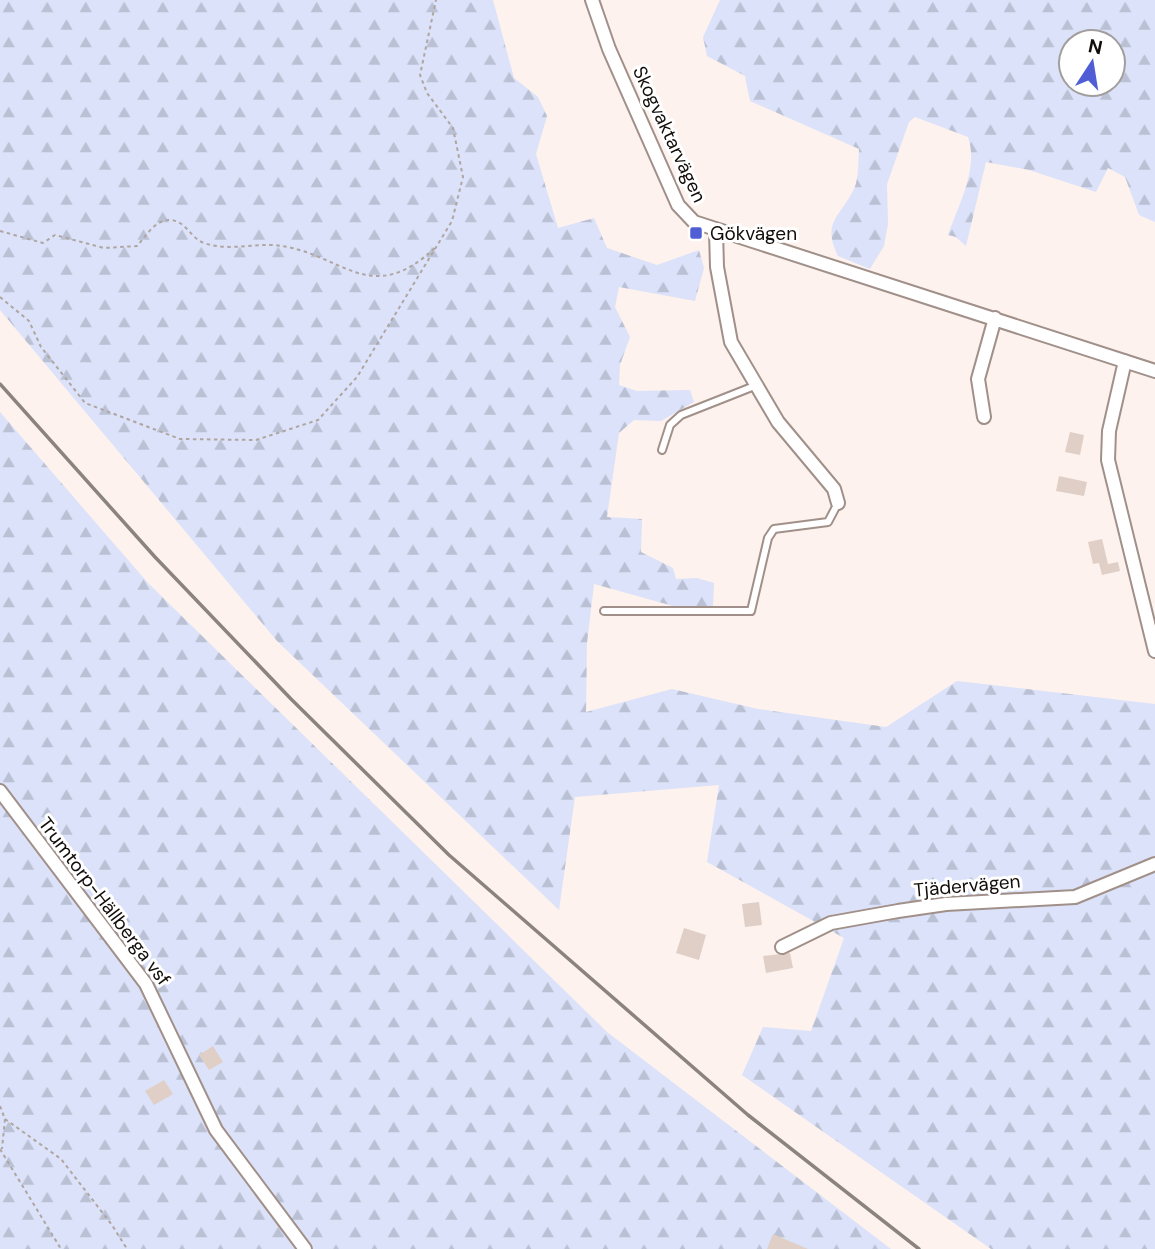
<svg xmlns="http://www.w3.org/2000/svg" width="1155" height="1249" viewBox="0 0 1155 1249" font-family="'DM Sans',sans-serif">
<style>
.forest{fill:url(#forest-firs);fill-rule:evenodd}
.building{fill:#e0cfc7}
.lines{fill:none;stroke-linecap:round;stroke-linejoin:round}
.service-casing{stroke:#a19089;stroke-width:10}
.minor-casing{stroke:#a19089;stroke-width:16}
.path{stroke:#afa6a1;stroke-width:2;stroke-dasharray:3.5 3.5;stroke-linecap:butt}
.service{stroke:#fff;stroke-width:6}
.minor{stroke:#fff;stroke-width:12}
.rail{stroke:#8b837e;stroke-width:3.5}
.poi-dot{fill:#4f5ed4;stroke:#fff;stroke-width:2.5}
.labels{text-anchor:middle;stroke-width:6;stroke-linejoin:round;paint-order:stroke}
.street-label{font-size:19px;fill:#130d0a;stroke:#fff}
.poi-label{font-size:19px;fill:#130d0a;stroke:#fff;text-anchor:start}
</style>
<defs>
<pattern id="forest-firs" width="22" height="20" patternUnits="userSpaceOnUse" patternTransform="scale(1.75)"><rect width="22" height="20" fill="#dbe2f9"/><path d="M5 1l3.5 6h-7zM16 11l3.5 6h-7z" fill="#bbc1d4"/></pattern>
</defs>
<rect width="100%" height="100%" fill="#fdf2ed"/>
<path class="forest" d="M0 0H493L514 78 538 97 547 116 536 154 558 228 594 218 607 248 657 265 699 250 704 268 695 301 619 287 615 307 630 337 620 365 619 385 637 391 690 390 694 402 661 421 634 420 619 433 607 517 642 519 641 552 673 568 676 579 697 578 714 583 713 607 673 606 594 584 587 643 586 712 672 689 758 709 886 727 957 681 1155 704V1249H991L742 1075 763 1027 811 1031 844 938 707 862 719 785 575 797 559 910 277 641 0 310Z
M720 0H1155V222L1139 215 1125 177 1108 168 1096 192 1029 170 986 162 966 246 956 237 948 235C958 206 979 168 968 137L915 117 909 122 887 184 888 224 884 246 870 269 838 256C821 222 841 216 854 189 859 178 858 161 859 149L750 101 745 76 707 56 703 37ZM1113 42V84H1071V42Z
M0 412 148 583 607 1032 891 1249H0Z"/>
<path class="building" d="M1070 432 1084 435 1080 455 1065 452Z
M1059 476 1087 482 1084 496 1056 491Z
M1102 539 1108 564 1118 562 1120 571 1102 575 1099 563 1093 564 1088 542Z
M759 902 762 925 745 927 742 904Z
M684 928 706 935 699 960 676 953Z
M790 953 793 968 766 973 763 956Z
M213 1046 223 1062 209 1070 199 1055Z
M164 1080 173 1094 154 1105 145 1091Z
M773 1234 808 1249H767Z"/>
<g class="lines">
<g class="service-casing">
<path id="service" d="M662 450 670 425 681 415 757 385
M604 611H751L768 538 774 529 828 522 838 503"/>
</g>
<g class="minor-casing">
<path id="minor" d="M592 0 609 49 678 205 694 222 1155 371
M716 231 717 267 731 342 778 422 834 489 838 503
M1125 361 1109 431 1108 460 1155 651
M984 417 978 379 995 318
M0 791 146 984 216 1130 305 1249
M782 947 831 923 898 911 946 904 1075 897 1155 864"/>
</g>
<path class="path" d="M0 231 43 243 55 235 104 248 137 246C146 236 155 220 169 220 186 220 190 238 204 243 227 251 249 244 273 245 341 250 368 311 436 247
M0 297 29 321 41 347 85 403 180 439 256 440 318 420 357 377 452 221 463 177 453 128 427 93 420 75 436 0
M0 1106 5 1119 2 1149
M5 1119 61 1159 112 1225 127 1249
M0 1149 61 1249"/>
<use href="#service" class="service"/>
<use href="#minor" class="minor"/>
<path class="rail" d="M0 384 155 557 291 699 449 855 748 1115 919 1249"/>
</g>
<rect class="poi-dot" x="689" y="226" width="14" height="14" rx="3.5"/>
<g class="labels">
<g class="street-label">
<text transform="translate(670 134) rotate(65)" y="7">Skogvaktarvägen</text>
<text transform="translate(967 885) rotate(-5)" y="7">Tjädervägen</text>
<text transform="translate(105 901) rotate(53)" y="7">Trumtorp-Hällberga vsf</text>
</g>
<g class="poi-label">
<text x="710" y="240">Gökvägen</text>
</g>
</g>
<g transform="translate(1092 63) rotate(12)"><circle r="33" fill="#ffffff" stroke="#a19e9d" stroke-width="2"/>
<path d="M0-5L12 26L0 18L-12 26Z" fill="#4f5ed4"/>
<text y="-10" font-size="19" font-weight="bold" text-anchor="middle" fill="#130d0a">N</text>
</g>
</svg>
